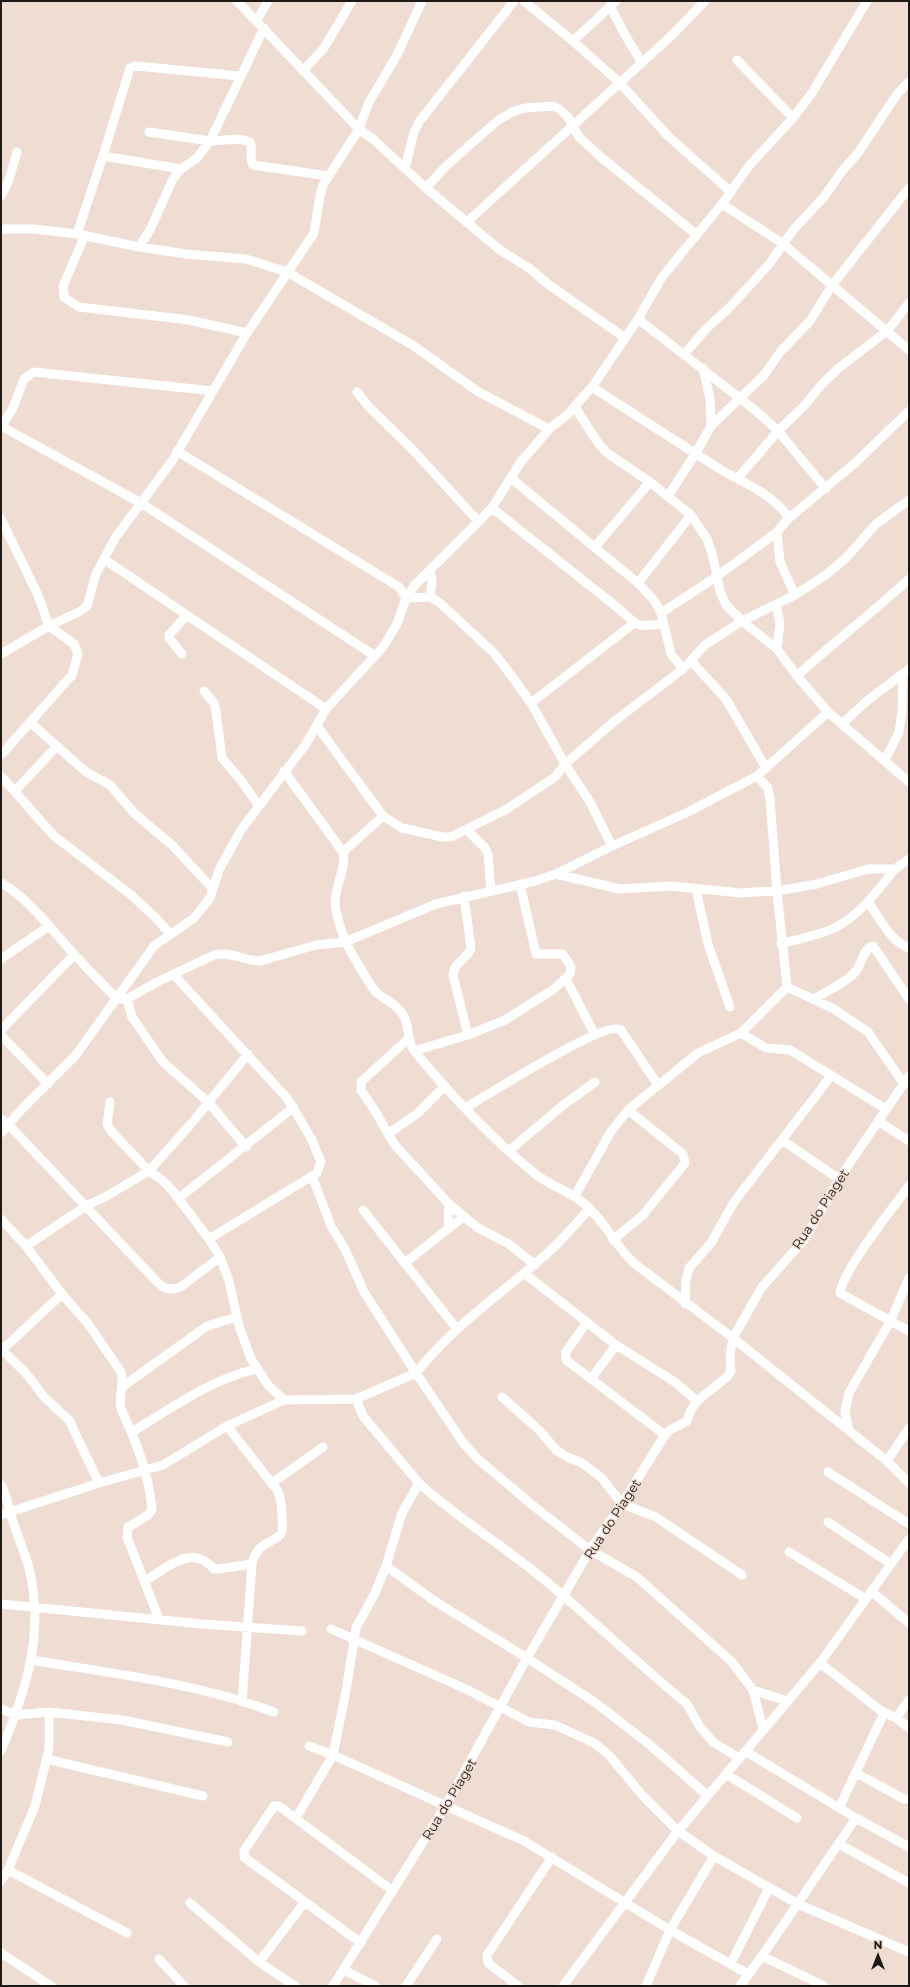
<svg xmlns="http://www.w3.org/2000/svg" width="910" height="1987" viewBox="0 0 910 1987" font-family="Montserrat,sans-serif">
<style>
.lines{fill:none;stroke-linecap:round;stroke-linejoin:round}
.minor{stroke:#fff;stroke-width:9}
.labels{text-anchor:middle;stroke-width:3;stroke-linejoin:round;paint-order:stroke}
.street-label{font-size:13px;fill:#1f1915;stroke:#efddd3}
</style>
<rect width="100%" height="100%" fill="#efddd3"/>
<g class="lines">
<path class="minor" d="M237 1 359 129 374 140 426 188 500 250 529 268 548 284 625 338
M524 1 573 41 620 83 668 136 731 192
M610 6 625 35 642 63
M257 20 268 1
M573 41 616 1
M737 60 793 118
M303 71 324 48 352 1
M149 132 210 141 240 139 250 142C253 149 249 160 253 165L328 176
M103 156 181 169
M405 169 414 132 419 122 514 1
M426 188 445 167 497 121 512 112 525 108 553 106 559 109 568 117 579 137 602 158 697 235
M1 196 9 180 17 152
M722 204 782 243 909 350
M468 221 669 38 705 1
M1 229H34L77 234 139 247 186 254 246 259 287 272 414 346 477 391 549 429
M77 234 103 156 130 68 136 66 240 76
M85 235 63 286 64 297 79 307 189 320 247 333
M139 247 150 230 173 179 181 169 196 159 210 141 264 28
M638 319 755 410 778 431 826 489
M684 354 707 328 728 309 752 283 770 263 793 230 824 197 842 171 858 153 897 94 909 82
M703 368 710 399 711 426
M592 387C634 414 677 442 720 469 746 485 771 492 789 518
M357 392 369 407 413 450 478 521
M575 407 598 443 607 453 650 482 691 515 707 539 712 553 720 591 726 605 742 621 777 649 797 676 828 712 909 782
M1 426 141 503 375 656
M2 426 13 408 24 379 34 372 213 391
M177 451 399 587 406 598 430 597 440 603 494 653 513 678 531 703 565 764 590 802 612 846
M738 478 778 431 804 406 822 384 840 367 887 331 909 303
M512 479 638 583 654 600 661 613 671 654 683 669
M668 496 696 453 711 426 764 375 781 351 810 321 832 285 909 188
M492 508 618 608C640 627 633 627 663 624
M1 519 38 595 49 626 74 644 78 654 72 675 1 755
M777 532 780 562 795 595
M595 547 650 482
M104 559 326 709
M430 570 432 581 430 597
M638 583 691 515
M776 605 780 623 777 649
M661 613 716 577 777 532 789 518 855 463 909 411
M1 654 49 626 79 612 87 606 96 574 115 538 172 461 247 333 314 233 320 196 323 185 359 129 368 104 397 55 422 1
M182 654 169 638V635L187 615
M691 661 726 699 766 768
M797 676C833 643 872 613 909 579
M204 691 214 703 216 711 222 758 240 779 259 806
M531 703 633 624
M31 723 86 772 110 785 135 814 173 846 213 889
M843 723 868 700 909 669
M317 726 383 816 402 828 443 837H451L507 809 555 777 565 764 616 720 683 669 705 645 742 621 795 595 827 574 846 558 876 524 909 500
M885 760 899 732 902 710 903 674
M284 771 343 852C347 866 335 887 335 902 335 914 341 929 345 940 348 948 371 987 376 992 384 1000 394 1002 402 1013 411 1025 405 1040 415 1052 449 1093 496 1143 538 1176 555 1188 574 1193 589 1208 607 1225 615 1246 635 1264L733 1338 887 1461 909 1483
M1 776 54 836 130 894 156 918 170 934
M757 776 768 788 770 799 777 891 787 987 834 1009 868 1032 904 1084
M15 791 57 746
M467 830 485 848 488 854 491 891
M343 852 383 816
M556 874 620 889 671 886 741 893 755 892 777 891 817 884 868 869H895L909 859
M1 883C29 898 52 931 74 954 88 970 103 984 117 999H127L159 981 214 955C231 951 244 961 260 961L316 945 345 942 436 904 535 881 556 874 612 846 686 813 757 776 828 712
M696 889 708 944 730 1007
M464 896 471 948C467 960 455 960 453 975L468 1035
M868 902C879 917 891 942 909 948
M781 944C798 939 816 936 832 929 859 917 877 891 895 869
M1 959 49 926
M174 975 287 1098 311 1138 321 1162 317 1173 209 1239
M566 979 595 1035
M127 999 132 1017 163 1062 209 1103 246 1147
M814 999C827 991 846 983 856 971 862 964 863 948 873 946L909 999
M1 1030 74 955
M741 1033 766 1048 790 1050 886 1109
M1 1035 48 1084
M408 1039 361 1082V1090L375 1111 394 1144 449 1204 478 1228 509 1244 535 1265
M414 1051 468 1035 505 1020 554 989 570 974 571 967 563 954H536L520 884
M110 1102 107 1124 112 1132 149 1171 161 1179 172 1190 209 1239 220 1257 229 1281 239 1326 251 1359 268 1385 284 1400
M465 1108C486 1096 606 1019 621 1030L658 1085
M1 1119 8 1124 161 1286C169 1290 174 1290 182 1286L220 1257
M878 1121 909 1141
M1 1133 22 1109 75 1056 154 946 194 918 203 907 210 898 219 870 241 830 306 744 326 709 383 647 397 624 406 598 414 586 492 508 520 463 549 429 567 415 592 387 638 319 662 277 722 204 749 166 793 118 812 93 867 1
M388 1134 418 1113 445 1086
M782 1140 839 1179
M510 1150 562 1106 595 1082
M909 1186C893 1208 844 1268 840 1293L909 1331
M575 1196 610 1133 628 1110 698 1053 741 1033 787 987
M179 1198 294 1107
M590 1208C575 1225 560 1243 543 1257 500 1295 452 1327 416 1373L464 1444 478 1459 531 1504 590 1550 637 1577 732 1662 753 1690 763 1729
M363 1210 457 1329
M1 1219 26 1246 86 1206 105 1197 149 1171 190 1125 248 1054
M448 1229 449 1204
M613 1240 643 1215 685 1163 683 1154 628 1110
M26 1246 62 1294 89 1325 121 1372C125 1384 118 1396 121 1408 124 1417 129 1425 132 1434 142 1458 150 1484 152 1510L147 1516 128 1527 127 1537 159 1619
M406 1262 463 1217
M524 1273 616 1345 675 1382 697 1401
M685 1304 686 1280 689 1268 711 1243 734 1202 831 1076
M587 1322 566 1352V1360L665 1435
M2 1350 25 1372 45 1398 69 1420 99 1483
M1 1351 62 1294
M591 1379 616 1345
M122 1387 207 1326 237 1317
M502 1397 539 1430 556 1450 567 1457 582 1463 602 1478 622 1504 656 1517 742 1575
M227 1426 277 1490C282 1498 281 1506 282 1515 282 1520 283 1526 282 1531 279 1543 257 1539 252 1564L242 1702
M849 1431 845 1411 849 1393 891 1320 909 1278
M132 1432C172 1408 211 1379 257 1369
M887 1461 909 1428
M828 1472 909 1524
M272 1483 323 1447
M419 1483C457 1518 501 1544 541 1577 591 1618 637 1663 687 1704L700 1727 713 1742 739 1758
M1 1485C8 1498 9 1511 14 1525 19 1539 25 1554 29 1568 45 1634 26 1691 1 1751
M1 1515 99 1483 163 1465 227 1426 284 1400 356 1399 416 1373 364 1292 345 1249 331 1226 312 1176
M828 1522 891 1564
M789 1552 866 1599
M386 1566 433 1600 527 1658 596 1703 650 1745 707 1795
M145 1581C168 1567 192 1543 214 1569H218L252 1564
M871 1591 909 1623
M1 1604 202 1624 302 1631
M331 1629 468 1690 529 1722 555 1725 594 1743 608 1754 642 1795 678 1831 714 1856 798 1904 909 1952
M32 1660C114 1674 197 1683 274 1712
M820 1663 880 1710 896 1718 909 1728
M753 1690 787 1701
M1 1709 16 1715 49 1712 122 1720 228 1742
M896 1718 909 1700
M309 1746 333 1755 524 1841 670 1930 748 1974
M745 1751 856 1818 909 1847
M46 1759 203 1796
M856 1773 904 1799H909
M726 1774 797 1818
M839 1808 884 1713
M296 1818 333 1755 346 1691 356 1628 375 1593 386 1566 402 1513 419 1483 363 1416 356 1399
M839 1844 909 1883
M8 1870 127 1933
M1 1881 8 1870 35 1806 49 1749V1712
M190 1903 259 1962 295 1986
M361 1943 244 1857V1851L274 1806H279L393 1891
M1 1953 51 1986
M762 1956 824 1986
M159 1959 184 1986
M259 1962 305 1902
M731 1963 769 1888
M344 1970 375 1986
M333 1986 446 1805 527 1658 590 1550 625 1499 665 1435 670 1430 687 1421 691 1410 697 1401 728 1376 731 1371 730 1354 733 1338 762 1287 804 1240 839 1179 909 1076
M406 1986 437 1939
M518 1986 488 1963 487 1955 552 1857
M563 1986 678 1831 820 1663 909 1539
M646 1986 670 1930 714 1856
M740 1986 762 1956 856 1818"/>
</g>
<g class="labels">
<g class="street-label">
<text transform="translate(820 1209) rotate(-57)" y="5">Rua do Piaget</text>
<text transform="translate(612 1519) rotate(-57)" y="5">Rua do Piaget</text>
<text transform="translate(449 1799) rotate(-59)" y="5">Rua do Piaget</text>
</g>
</g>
<rect width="910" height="1987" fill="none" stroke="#1f1915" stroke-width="4"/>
<g transform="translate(878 1955)" stroke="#efddd3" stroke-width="3" paint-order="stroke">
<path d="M0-3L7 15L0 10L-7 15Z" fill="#1f1915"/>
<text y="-6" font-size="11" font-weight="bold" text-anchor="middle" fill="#1f1915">N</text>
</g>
</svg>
